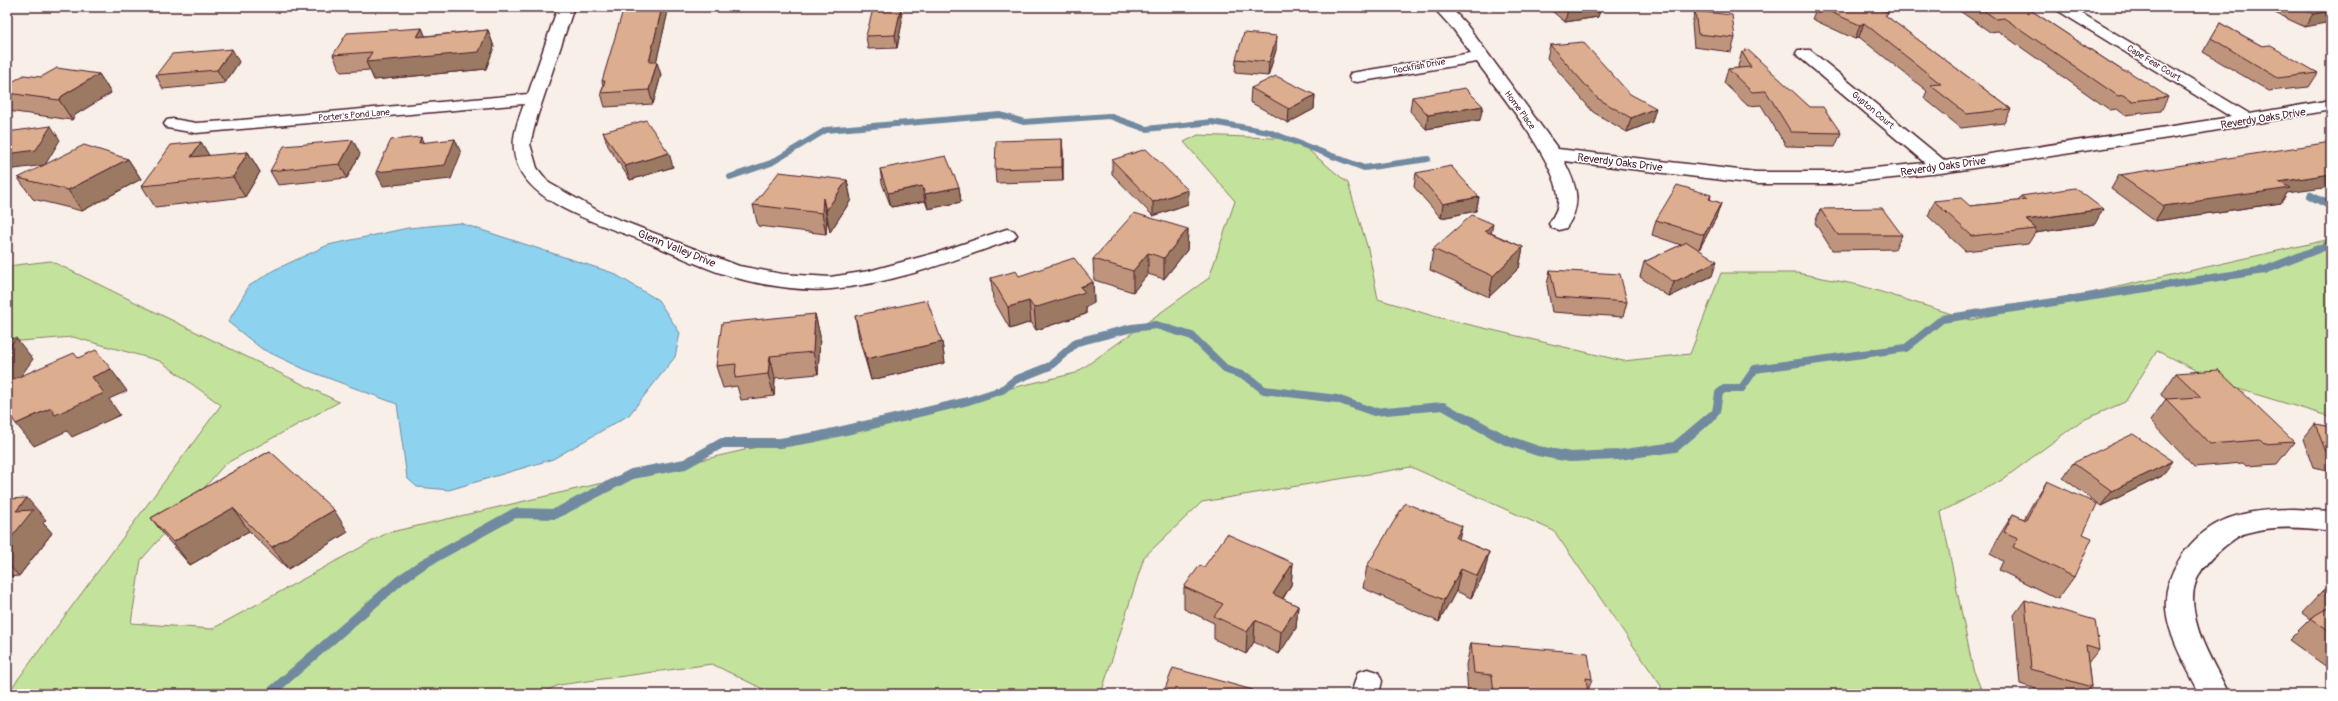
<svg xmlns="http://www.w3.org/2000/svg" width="2338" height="701" viewBox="0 0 2338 701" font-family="Pangolin,sans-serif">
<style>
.green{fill:#c3e29b;stroke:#868063}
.water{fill:#8dd2ee;stroke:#728aa0}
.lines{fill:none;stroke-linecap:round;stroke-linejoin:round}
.stream-far2{stroke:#728aa0;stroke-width:6}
.stream-far1{stroke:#728aa0;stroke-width:8}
.stream{stroke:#728aa0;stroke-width:10}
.minor-casing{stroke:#4a1f2b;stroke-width:3}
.minor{fill:#fff;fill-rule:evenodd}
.wall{fill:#be957b;stroke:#4a1f2b}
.shaded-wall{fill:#9b7964;stroke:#4a1f2b}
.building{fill:#ddad8f;stroke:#4a1f2b}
.labels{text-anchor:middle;stroke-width:3;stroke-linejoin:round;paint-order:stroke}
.far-street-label{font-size:9px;fill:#4a1f2b;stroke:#fff}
.street-label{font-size:11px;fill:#4a1f2b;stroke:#fff}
</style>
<rect width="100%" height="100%" fill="#f8efe9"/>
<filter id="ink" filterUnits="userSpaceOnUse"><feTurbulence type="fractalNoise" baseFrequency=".025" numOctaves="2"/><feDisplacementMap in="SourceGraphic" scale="8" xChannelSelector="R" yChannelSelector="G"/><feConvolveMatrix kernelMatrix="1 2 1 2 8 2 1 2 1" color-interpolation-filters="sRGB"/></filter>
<g filter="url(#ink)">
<path class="green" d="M1198 135 1295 139 1348 183 1368 249 1378 299 1433 316 1623 361 1690 354 1721 273H1797L1859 285 1971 320 2331 239V417L2225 385 2157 351 2125 402 2081 421 2002 480 1941 512 1973 669 1983 694H1660L1661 686 1554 531 1411 467 1202 502 1144 557 1101 694H773L712 664 559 685 539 694H7L221 405 160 361 73 337 7 342V266L51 261 339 402 225 464 141 560 131 623 212 629 387 533 1076 373 1209 278 1235 201 1184 142Z"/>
<path class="water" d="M460 223 613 273 658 300 680 333 675 357 629 415 553 459 449 490 417 487 407 478 397 404 304 369 262 349 228 322 249 286 274 270 328 245 408 228Z"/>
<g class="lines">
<path class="stream-far2" d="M730 177 771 163 826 130 1000 115 1024 122 1109 116 1146 129 1212 122 1269 132 1364 168 1428 159"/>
<path class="stream-far1" d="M2311 196 2331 206
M902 417 968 401 1002 390 1015 380 1050 366 1077 342 1132 328 1156 325 1192 336 1227 370 1247 377 1264 390 1337 399 1374 412 1443 406 1462 417
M1711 417 1716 412 1719 393 1724 389H1741L1755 369 1906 348 1942 319 2265 270 2331 244"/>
<path class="stream" d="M1461 416 1506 440 1538 451 1570 457 1618 455 1675 447 1712 416
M269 694 400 580 423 564 515 513 555 514 632 474 685 464 722 443H780L816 437 907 416"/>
<g class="minor-casing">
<path id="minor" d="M558 7H574L537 117 530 144 537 168 549 183 602 213 739 266 782 274 830 277 869 271 939 252 1007 229 1014 231 1017 235 1014 239C955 260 893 284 831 289 804 292 753 284 727 275 700 267 675 254 649 243 610 227 537 208 519 168 508 145 516 126 524 104L196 133 167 128 164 124 167 120 173 119 196 123 241 120 528 94Z
M1433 7H1450L1466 24 1558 149 1756 172H1834L1925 163 1798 56 1796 53 1798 50H1810L1945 161 2231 117 2052 7H2071L2250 114 2331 100V110L2201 133 1941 173 1834 184H1756L1564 161C1577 186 1583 204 1566 228L1559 230 1552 228 1549 224C1552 218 1557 211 1558 204 1564 170 1498 91 1477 62L1357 82 1351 81 1349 77 1351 73 1471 53 1454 30Z
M2294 509 2331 511V531C2303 527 2273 525 2246 533 2238 535 2232 541 2225 546 2204 563 2189 581 2194 610 2198 641 2216 667 2229 694H2200C2187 668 2169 639 2166 609 2163 573 2190 536 2222 521 2244 511 2270 509 2294 509Z
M1368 669 1378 672 1382 681 1379 694H1351L1358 672Z"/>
</g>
<use href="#minor" class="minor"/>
</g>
<path class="wall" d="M669 7 656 62 661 75 653 104 605 107 601 93 603 86 602 81Z
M1547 7H1601L1598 17 1565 22Z
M1817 7H1874L2011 109 2004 123 1961 128 1924 98 1927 91 1859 37 1855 39 1812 19Z
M1954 7H2026L2123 71 2168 97 2161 111 2125 115 2117 109 2110 110 1998 31 1990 32Z
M2262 7H2331L2305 27Z
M1695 11 1735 38 1731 52 1694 47 1692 24Z
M902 22 897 48 868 49 866 36Z
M2220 23 2262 46 2318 73 2309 87 2269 91 2203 52Z
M422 28 425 36 488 30 494 47 486 69 374 80 370 70 341 72 333 55Z
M1550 45 1652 122 1627 132 1593 112 1547 58Z
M1276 50 1268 76 1235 73 1236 59Z
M1742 52 1810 107 1841 133 1835 147 1786 146 1761 105 1748 106 1724 83 1728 69 1739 68 1738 66Z
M239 62 225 83 163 89 156 75Z
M99 74 111 93 75 115 72 120 8 111 7 110V85L41 77Z
M1251 88 1315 95 1314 109 1288 123 1250 102Z
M1412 97 1480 120 1426 129 1410 111Z
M603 132 673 167 630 180 608 146Z
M1062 139 1063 153V181L996 183 995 169Z
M201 142 209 156 248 152 260 172 245 197 155 207 142 186Z
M360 154 347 178 278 185 270 171Z
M128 159 141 179 82 211 33 199 18 178Z
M1112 160 1188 204 1153 216 1112 174Z
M880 169 959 187 961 202 928 209 925 201 891 207 882 183Z
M1416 173 1479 197 1476 211 1441 218 1414 187Z
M2119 175 2287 193 2281 203 2155 221 2111 189Z
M847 180 851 200 830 232 827 219 826 234 758 226 753 205Z
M1711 195 1710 200 1721 203 1716 218 1699 249 1712 276 1669 297 1640 277 1644 262 1681 245 1652 235 1656 220Z
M2021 196 2095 224 2035 233 2028 244 1965 251 1928 216 1934 201 1970 206 2018 201Z
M1820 209 1902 235 1895 249 1832 250 1815 223Z
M1188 229 1187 250 1164 279 1148 274 1133 292 1094 280 1093 259Z
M1491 233 1523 247 1519 268 1489 297 1430 270 1433 249Z
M1550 270 1627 302 1623 317 1552 312 1547 285Z
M991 278 1093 282 1094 303 1086 307V314L1036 330 1031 322 1010 329 993 299Z
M815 314 820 336 818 374 775 378 774 396 741 400 737 386 723 388 716 366Z
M855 316 942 342 945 363 871 380 859 338Z
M2176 373 2294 442 2277 464 2246 466 2243 463 2194 467 2150 421 2166 399 2161 395Z
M2315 424 2331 427V471L2313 467 2303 439Z
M270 451 348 532 288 569 249 531 190 565 168 540 151 518Z
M2073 463 2162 476 2101 506 2063 478Z
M2047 481 2083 534 2074 577 2058 599 1999 570 2003 561 1990 554 1999 536 2013 514 2024 519 2033 503Z
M7 499 46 520 43 523 52 533 19 576 7 577Z
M1459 540 1489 552 1484 574 1471 598 1456 591 1439 622 1363 588 1367 566Z
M1293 563 1291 585 1283 599 1298 606 1296 628 1279 654 1254 642 1246 654 1214 639V623L1184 609V587L1204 567Z
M2331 586V670L2289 640 2310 619 2302 613 2323 591Z
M2025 600 2099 649 2088 663 2091 687 2085 694H2052L2020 684 2014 615Z
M1471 643 1592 679 1588 691V694H1468L1466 665Z"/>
<path class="shaded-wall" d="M662 7H669L653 76 649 62Z
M1583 7H1601L1598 17 1565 22 1568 9Z
M901 8 902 22 897 48 895 35Z
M2331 11V22L2305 27 2313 14Z
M1864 23 1859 37 1855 39 1860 25Z
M422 28 429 45 417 37Z
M488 30 494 47 486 69 374 80 366 62Z
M1277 36 1276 50 1268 76 1269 62Z
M232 49 239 62 225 83 217 70Z
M657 62 661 75 653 104 649 90Z
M99 74 111 93 75 115 72 120 59 100 62 96Z
M1315 95 1314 109 1288 123 1289 109Z
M1483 106 1480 120 1426 129 1428 115Z
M1656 108 1652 122 1627 132 1631 118Z
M51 126 60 140 45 165 7 170V154Z
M421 137 427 151 419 143Z
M455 139 461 153 451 179 383 186 376 172Z
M1062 139 1063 153V181L1062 167Z
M353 140 360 154 347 178 340 164Z
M201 142 213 162 191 157Z
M248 152 260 172 245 197 233 177Z
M669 153 673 167 630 180 625 166Z
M128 159 141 179 82 211 68 190Z
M2331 174V187L2287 193 2281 203 2155 221 2164 206 2279 182Z
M847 180 851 200 830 232 826 211Z
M922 186 925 201 891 207 888 193Z
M959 187 961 202 928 209 925 194Z
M1188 190V204L1153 216V202Z
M1479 197 1476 211 1441 218 1443 204Z
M823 198 827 219 826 234 822 213Z
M1721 203 1716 218 1699 250 1704 235Z
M2103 209 2095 224 2035 233 2036 229 2026 220Z
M1493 224 1489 245 1485 231Z
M1188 229 1187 250 1164 279V258Z
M1523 247 1519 268 1489 297 1493 276Z
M1148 253V274L1133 292V271Z
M1717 261 1712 276 1669 297 1674 282Z
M1093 282 1094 303 1086 307V314L1036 330 1034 308 1080 287Z
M1029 301 1031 322 1010 329 1008 307Z
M815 314 820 336 818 374 813 352Z
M16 338 33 359 7 396V350Z
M942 342 945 363 871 380 866 359Z
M770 356 775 378 774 396 768 374Z
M111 369 127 391 109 399 120 415 72 437 67 431 34 446 16 424 51 408 92 377Z
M2173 461 2162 476 2101 506 2112 491Z
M27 498 46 520 43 523 52 533 19 576 7 563V543L16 511Z
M233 508 249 531 190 565 173 542Z
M334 510 348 532 288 569 272 547Z
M1462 526 1457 549 1456 538Z
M1489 552 1484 574 1471 598 1477 576Z
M1293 563 1291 585 1271 617 1273 594Z
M1461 569 1456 591 1439 622 1444 600Z
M1298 606 1296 628 1279 654 1281 632Z
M1255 620 1254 642 1246 654 1247 632Z"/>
<path class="building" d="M624 7H662L649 62H657L649 90 601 93 605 81H602Z
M1565 7H1583L1568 9Z
M1819 7H1874L1889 13 1885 15 2011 109 1967 114 1930 85 1941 84 1864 23 1860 25Z
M1979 7H2026L2123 71H2128L2168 97 2133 101 2124 95 2118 96 2004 18 1996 19Z
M2297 7H2331V11L2313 14Z
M901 8 895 35 866 36 873 9Z
M1695 11 1732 15 1735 38 1698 34Z
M2220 23 2262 46 2269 45 2318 73 2278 78 2211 38Z
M422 28 417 37 488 30 479 52 366 62 372 52 333 55 347 33Z
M1244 33 1277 36 1269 62 1236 59Z
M1583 42 1630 94 1656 108 1631 118 1597 98 1550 45Z
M232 49 217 70 156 75 172 54Z
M1747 49 1810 107H1823L1841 133 1791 132 1766 91 1752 92 1728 69 1751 67 1742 52Z
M57 68 99 74 62 96 59 100 7 93V85L24 75 41 77Z
M1276 76 1315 95 1289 109 1251 88Z
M1465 88 1483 106 1428 115 1412 97Z
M646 120 669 153 625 166 603 132Z
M51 126 36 150 7 154V132Z
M421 137 419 143 455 139 445 165 376 172 391 140Z
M1062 139V167L995 169 996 141Z
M353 140 340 164 270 171 284 146Z
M201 142 191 157 248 152 233 177 142 186 171 145Z
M2331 142V174L2279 182 2291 188 2164 206 2119 175Z
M84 145 128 159 68 190 18 178Z
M1146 149 1188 190 1153 202 1112 160Z
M946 156 959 187 925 194 922 186 888 193 880 169Z
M1451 166 1479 197 1443 204 1416 173Z
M779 172 847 180 826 211 823 198 822 213 753 205Z
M1677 185 1711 195 1709 199 1721 203 1704 235 1656 220Z
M2075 188 2103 209 2026 220 2036 229 1972 236 1934 201 1961 198 1970 206 2026 200 2021 196Z
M1882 208 1902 235H1838L1820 209Z
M1134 213 1188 229 1164 258 1148 253 1133 271 1093 259Z
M1472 215 1493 224 1485 231 1523 247 1493 276 1433 249Z
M1687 242 1717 261 1674 282 1644 262Z
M1074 258 1093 282 1080 287 1085 292 1034 308 1029 301 1008 307 991 278 1016 271 1019 276Z
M1550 270 1620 274 1627 302 1556 297Z
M927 300 942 342 866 359 855 316Z
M815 314 813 352 770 356 768 374 735 378 736 364 716 366 722 323Z
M16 338 7 350V339Z
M96 350 111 369 92 377 104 393 55 415 51 408 16 424 7 410V382L74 353 78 358Z
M2218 370 2294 442 2264 444 2260 440 2210 444 2166 399 2201 397 2176 373Z
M2315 424 2331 427V453L2326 452Z
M2133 434 2173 461 2112 491 2073 463Z
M270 451 334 510 272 547 233 508 173 542 151 518Z
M2047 481 2097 504 2083 534 2092 538 2074 577 2013 547 2018 538 2004 532 2013 514 2026 520Z
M27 498 16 511 33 510 7 543V499Z
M1405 503 1462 526 1456 538 1489 552 1477 576 1461 569 1444 600 1367 566Z
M1227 534 1293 563 1273 594 1298 606 1281 632 1255 620 1247 632 1214 616 1223 604 1184 587 1200 565 1204 567Z
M2331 586V597L2323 591Z
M2025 600 2095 620 2099 649 2086 645 2091 687 2031 669Z
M2331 606V633L2310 618Z
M1471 643 1588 653 1592 679 1586 678 1588 694H1494L1492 675 1474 673Z
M1173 668 1253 690 1251 694H1163Z"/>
</g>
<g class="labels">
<g class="far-street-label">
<text transform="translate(2154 63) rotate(31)" y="3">Cape Fear Court</text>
<text transform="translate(1419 66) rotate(-10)" y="3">Rockfish Drive</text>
<text transform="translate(1520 110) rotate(54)" y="3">Home Place</text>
<text transform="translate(1873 110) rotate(40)" y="3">Gupton Court</text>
<text transform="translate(354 115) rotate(-5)" y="3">Porter's Pond Lane</text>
</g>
<g class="street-label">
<text transform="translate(2263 118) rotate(-9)" y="4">Reverdy Oaks Drive</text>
<text transform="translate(1620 162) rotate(7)" y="4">Reverdy Oaks Drive</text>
<text transform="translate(1943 166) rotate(-8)" y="4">Reverdy Oaks Drive</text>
<text transform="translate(677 248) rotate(22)" y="4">Glenn Valley Drive</text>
</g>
</g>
<rect width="2338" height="701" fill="none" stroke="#fff" stroke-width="24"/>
<rect x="12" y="12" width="2314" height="677" fill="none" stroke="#4a1f2b" stroke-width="1.5" filter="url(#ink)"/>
</svg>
